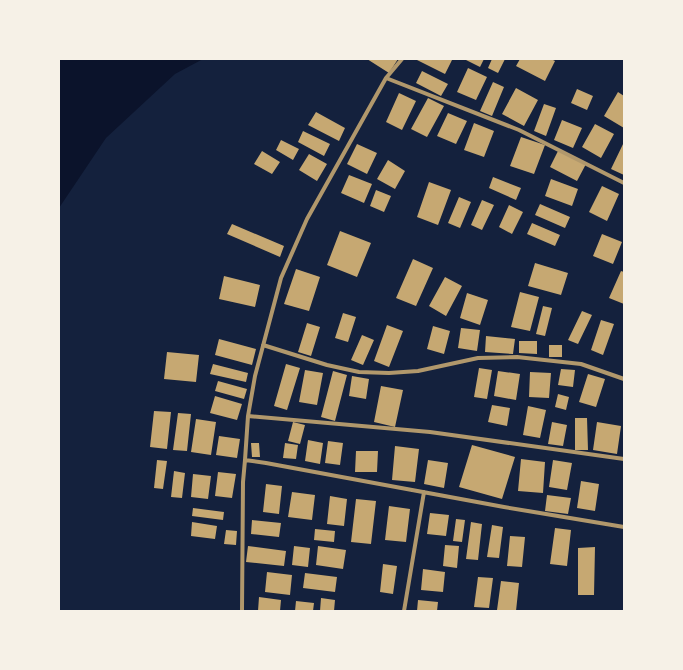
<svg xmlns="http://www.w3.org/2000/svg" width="683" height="670" viewBox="0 0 683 670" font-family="'Varela Round',sans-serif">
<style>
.water{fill:#0b132b}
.building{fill:#c6a872}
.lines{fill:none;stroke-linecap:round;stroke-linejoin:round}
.minor{stroke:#b1986c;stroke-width:4}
</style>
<rect width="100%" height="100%" fill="#14213d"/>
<path class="water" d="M61 59H203L175 74 106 138 59 208V60Z"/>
<path class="building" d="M367 59H398L389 73Z
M415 59H450L452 60 445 74Z
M464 59H484L480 67Z
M492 59H505L498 73 488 68Z
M520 59H551L555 61 545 81 516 66Z
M468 68 487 77 476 100 457 92Z
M422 71 448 84 441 96 416 83Z
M493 82 504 87 492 116 480 111Z
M516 88 538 100 524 126 502 114Z
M577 89 593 96 587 110 571 103Z
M618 92 624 96V128L604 116Z
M399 93 416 101 402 130 386 122Z
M428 98 444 106 427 137 411 129Z
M544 104 556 108 546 136 534 131Z
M316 112 345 128 339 141 308 125Z
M448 113 467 121 456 144 437 136Z
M562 120 582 128 573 148 554 140Z
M474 123 494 131 484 157 464 150Z
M595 124 614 134 601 158 582 147Z
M303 131 330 144 324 156 298 142Z
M521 137 545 145 534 174 510 166Z
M281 140 299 149 293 160 276 150Z
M624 142V175L611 169Z
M357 144 377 153 367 174 347 164Z
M262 151 280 162 272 174 254 164Z
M558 151 586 164 577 181 550 167Z
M309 154 327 164 317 181 299 170Z
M388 160 405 171 395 189 377 179Z
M349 175 372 184 364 203 341 193Z
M493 177 521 188 516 200 489 188Z
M551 179 578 189 572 206 545 196Z
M429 182 451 190 438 225 417 217Z
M602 186 619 194 607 221 589 212Z
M376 190 391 196 384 212 370 206Z
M459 197 471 202 460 228 448 223Z
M482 200 494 205 482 230 471 225Z
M540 204 570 217 565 228 535 215Z
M509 205 523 212 512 234 499 227Z
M532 223 560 235 555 246 527 234Z
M232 224 284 246 280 257 227 234Z
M340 231 371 243 357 277 327 265Z
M602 234 622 242 613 264 593 256Z
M413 259 433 268 416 306 396 298Z
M535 263 568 273 561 295 528 286Z
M296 269 320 277 309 311 284 304Z
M621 271 624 272V304L609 298Z
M224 276 260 285 255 307 219 299Z
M445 277 462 286 446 316 429 306Z
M520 292 539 297 530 331 511 327Z
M467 293 488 300 480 325 460 318Z
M543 306 552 308 545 336 536 334Z
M582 311 592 315 578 344 568 340Z
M343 313 356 317 348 342 335 338Z
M601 320 614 324 603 355 591 350Z
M307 323 320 327 311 356 298 352Z
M387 325 403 331 389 367 374 361Z
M433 326 450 331 444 354 427 349Z
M461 328 480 330 477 351 458 348Z
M362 335 374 340 363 365 351 360Z
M486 336 515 339 513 354 485 352Z
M219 339 256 349 252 365 215 355Z
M519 341H537V354L519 353Z
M549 345H562V357H549Z
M167 352 199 355 196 382 164 379Z
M213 364 248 373 246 382 210 374Z
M286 364 300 368 287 410 274 406Z
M479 368 492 370 487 399 474 397Z
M561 369 575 370 573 387 558 385Z
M305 370 323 373 317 405 299 402Z
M333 371 347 375 335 421 321 417Z
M498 371 520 374 516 400 494 396Z
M530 372 551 373 549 398 529 397Z
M588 374 605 379 596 407 579 402Z
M352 376 369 379 366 399 349 396Z
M218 381 247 389 244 399 215 391Z
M381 386 403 390 395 427 374 422Z
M558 394 569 397 566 410 555 407Z
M215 396 242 404 237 420 210 413Z
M492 405 510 408 507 426 488 422Z
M528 406 546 410 540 438 523 435Z
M154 411 171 412 167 449 150 447Z
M178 413 191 414 187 451 173 450Z
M575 418H587L588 450H575Z
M196 419 216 422 211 455 191 452Z
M293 422 305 425 300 444 288 441Z
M552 422 567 425 563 446 548 444Z
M597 422 621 426 617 454 593 450Z
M219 436 240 439 237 458 216 455Z
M308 440 323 443 320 464 305 461Z
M328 441 343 443 340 465 325 463Z
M251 443H259L260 457H252Z
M285 443 298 445 296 459 283 458Z
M472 445 515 457 502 499 459 487Z
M395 446 419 449 415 482 392 480Z
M356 451H378L377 472H355Z
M521 459 545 462 543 493 518 491Z
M157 460 167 461 163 489 154 488Z
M428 460 448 463 444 488 424 484Z
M553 460 572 463 567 490 549 487Z
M174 471 185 473 182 498 171 497Z
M218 472 236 474 232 498 215 496Z
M193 474 211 476 208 499 191 497Z
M581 481 599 484 595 511 577 508Z
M266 484 282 486 279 514 263 512Z
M292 492 315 495 312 520 288 517Z
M547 495 571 498 568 514 545 511Z
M330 496 347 499 344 526 327 524Z
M356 499 376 501 371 544 351 542Z
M389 506 410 509 406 542 385 540Z
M193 508 224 512 223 520 192 516Z
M430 513 449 515 446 536 427 534Z
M456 519 465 520 462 542 453 541Z
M252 520 281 523 279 537 251 534Z
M192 522 217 526 215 539 191 536Z
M471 522 482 524 478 560 466 559Z
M492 525 503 527 499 558 487 557Z
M555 528 571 530 567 566 550 564Z
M315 529 335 531 334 542 314 540Z
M226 530 237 531 236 545 224 544Z
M510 536 525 537 522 567 507 566Z
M445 545 459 546 457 568 443 566Z
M248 546 286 551 284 566 246 562Z
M294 546 310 548 308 567 292 565Z
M318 546 346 550 343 569 316 565Z
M595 547 594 595H578V548Z
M383 564 397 566 393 594 380 592Z
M423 569 445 572 443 592 421 590Z
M267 572 292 575 290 595 265 592Z
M305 573 337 577 335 592 303 588Z
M478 577 493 578 489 608 474 607Z
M501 581 519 583 516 611 497 610Z
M259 597 281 600 280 611H258Z
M321 598 335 600 334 611H320Z
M418 600 438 602 437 611H417Z
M296 601 314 603 313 611H295Z"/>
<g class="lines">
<path class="minor" d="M386 78 519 130 624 183
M263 345 327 365 359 372 389 373 418 371 478 358 517 357 581 364 624 379
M248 416 430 432 624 459
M245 460 248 416 255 376 281 278 307 219 386 78 402 59
M242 611 243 482 245 460 266 463 504 507 624 527
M404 611 424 492"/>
</g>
<rect width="683" height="670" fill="none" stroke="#f6f1e7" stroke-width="120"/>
</svg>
